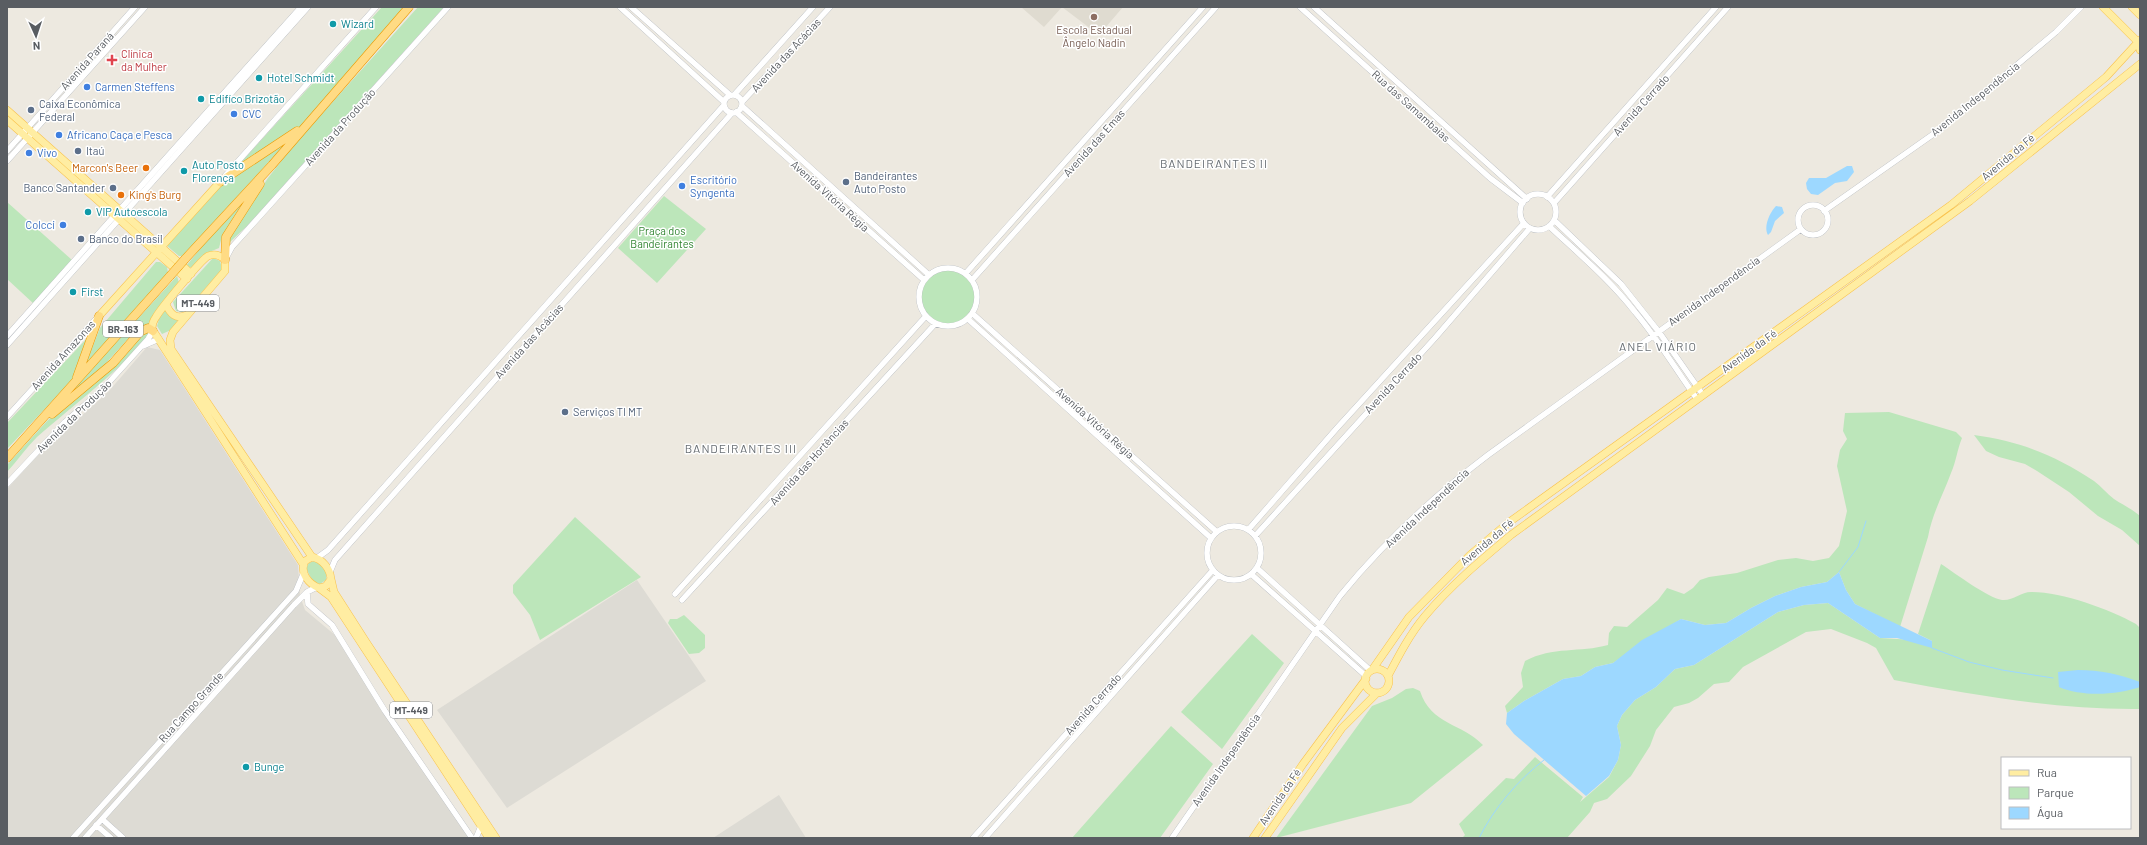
<svg xmlns="http://www.w3.org/2000/svg" width="2147" height="845" viewBox="0 0 2147 845" font-family="Barlow,sans-serif">
<style>
.industrial{fill:#dddbd4}
.education{fill:#dfdbd0}
.green{fill:#bce6ba}
.water{fill:#9dd8ff}
.lines{fill:none;stroke-linecap:round;stroke-linejoin:round}
.stream{stroke:#9dd8ff;stroke-width:1}
.minor-casing{stroke:#b3b7bc;stroke-width:6}
.major-casing{stroke:#f9c24d;stroke-width:8}
.highway-casing{stroke:#ec9a00;stroke-width:9}
.minor{stroke:#fff;stroke-width:5.5}
.major{stroke:#ffeda2;stroke-width:7}
.highway{stroke:#ffdb84;stroke-width:8}
.highway-bridge-casing{stroke:#ec9a00;stroke-width:9;stroke-linecap:butt}
.highway-bridge{stroke:#ffdb84;stroke-width:8}
.education-dot{fill:#8d6e63;stroke:#fff;stroke-width:1.5}
.culture-dot{fill:#0f9aa8;stroke:#fff;stroke-width:1.5}
.health-dot{fill:#e0444e;stroke:#fff;stroke-width:1.5}
.shop-dot{fill:#3f7fe0;stroke:#fff;stroke-width:1.5}
.service-dot{fill:#5c6f8a;stroke:#fff;stroke-width:1.5}
.food-dot{fill:#e8710a;stroke:#fff;stroke-width:1.5}
.labels{text-anchor:middle;stroke-width:3;stroke-linejoin:round;paint-order:stroke}
.shield{fill:#fff;stroke:#8b8e91;stroke-width:1}
.shield-label{font-size:10px;font-weight:bold;fill:#595d62}
.culture-label{font-size:11px;fill:#0d838f;stroke:#fff;text-anchor:start}
.education-label{font-size:11px;fill:#785e54;stroke:#fff}
.health-label{font-size:11px;fill:#be3a42;stroke:#fff;text-anchor:start}
.street-label{font-size:11px;fill:#595d62;stroke:#fff}
.shop-label{font-size:11px;fill:#366cbe;stroke:#fff;text-anchor:start}
.service-label{font-size:11px;fill:#4e5e75;stroke:#fff;text-anchor:start}
.food-label{font-size:11px;fill:#c56008;stroke:#fff;text-anchor:end}
.park-label{font-size:11px;fill:#2f832f;stroke:#fff}
.neighbourhood-label{font-size:12px;letter-spacing:1px;fill:#696f74;stroke:#fff}
</style>
<rect width="100%" height="100%" fill="#ede9e0"/>
<path class="industrial" d="M147 347 160 350 298 565 300 596 305 610 335 635 383 711 470 838H7V489L39 454 109 391Z
M637 580 706 681 507 808 437 710Z
M779 795 806 838H713Z"/>
<path class="education" d="M1021 7H1123L1099 35 1062 7 1044 27Z"/>
<path class="green" d="M382 7H405C333 92 258 174 183 256H179L166 245Z
M418 7H444L247 226 229 243 231 234 268 178 294 145Z
M264 172 222 236 219 248 207 253 192 268 186 266Z
M664 196 706 229 657 283 618 248Z
M7 202 72 260 34 304 7 279Z
M213 258 220 261 222 268 220 272 186 310 182 312 176 311 173 302Z
M156 262H160L167 267 168 273 83 371 100 328Z
M921 297a27 27 0 1 1 54 0a27 27 0 1 1-54 0Z
M177 276 179 283 157 309 150 326 136 330 98 372 56 408Z
M165 310 178 320 171 330 162 334 157 326 160 316Z
M145 332H148L149 335C115 375 76 403 37 437 26 448 17 461 7 472V465L47 421Z
M91 334 74 378 7 449V423Z
M1889 412 1956 432 1962 438C1957 450 1956 462 1951 473 1943 495 1932 514 1928 537L1900 627 1855 604 1846 590 1839 572 1827 582 1801 587 1775 596 1751 608 1726 623 1705 625 1681 619 1613 663 1595 667 1581 676 1563 679 1524 701 1507 713 1505 706 1523 687 1521 673 1525 661C1553 646 1580 653 1608 645L1609 633 1614 626 1627 627 1658 600 1667 588 1684 594 1693 588 1700 580 1709 577 1737 573 1778 560 1796 558 1813 561 1829 558 1839 546 1847 511 1837 466 1840 450 1847 439 1843 431 1845 413Z
M1974 435C2019 441 2055 455 2094 481 2101 486 2107 494 2114 499 2123 505 2132 509 2140 516V546L2122 530 2098 516 2069 492 2037 471 2025 464 1999 457 1986 451Z
M575 517 641 577 540 640 530 615 513 593V585Z
M316 560C323 565 328 571 326 580L320 584 313 582 306 568 309 563Z
M1941 564C1955 573 1988 598 2002 600 2013 601 2021 592 2031 592 2062 592 2109 609 2136 624L2140 628V709C2057 710 1975 695 1894 680L1876 648 1867 643 1831 629 1806 632 1743 667 1729 682 1714 684 1698 698 1689 703 1674 707 1656 730 1650 746 1631 776 1607 799 1594 803 1590 812 1567 838H1462L1465 835 1459 824 1506 778 1514 779 1535 757 1583 797 1580 802 1609 777 1618 760 1621 745 1617 726 1622 715 1635 700 1656 687 1675 669 1694 665 1778 612 1804 605 1828 603 1880 638 1932 641 1918 634Z
M684 615 705 635V648L699 653 689 654 668 623 670 619H677Z
M1252 634 1284 663 1222 749 1181 712Z
M1413 688 1420 691C1431 725 1462 723 1483 745L1411 803 1276 838 1372 706 1392 698 1406 689Z
M1171 726 1213 764 1160 838H1072Z"/>
<path class="water" d="M1847 166H1852L1854 172 1847 181 1835 183 1818 195 1811 194 1807 189 1806 183 1809 178H1826Z
M1776 206 1782 207 1784 213 1775 221 1771 232 1768 235C1763 227 1770 212 1776 206Z
M1839 572 1846 590 1855 604 1932 641V648L1897 638H1880L1828 603 1804 605 1778 612 1694 665 1675 669 1656 687 1635 700 1622 715 1617 726 1621 745 1618 760 1609 776 1586 796 1514 734 1506 724 1507 713 1524 701 1563 679 1581 676 1595 667 1613 663 1642 640 1681 619 1705 625 1726 623 1751 608 1775 596 1801 587 1827 582Z
M2078 670C2100 670 2119 674 2140 682V687C2117 695 2082 697 2059 687L2058 672Z"/>
<g class="lines">
<path class="stream" d="M1839 572 1858 547 1866 521
M1932 648 1969 662 2002 670 2053 678
M1479 838C1494 808 1518 780 1544 760"/>
<g class="minor-casing">
<path id="minor" d="M620 7 724 102
M631 7 730 95
M1300 7 1490 178 1523 203
M1314 7 1527 199
M724 104a9 9 0 1 1 18 0a9 9 0 1 1-18 0Z
M734 95 813 7
M742 102 830 7
M742 106 929 275
M736 112 924 280
M7 151 135 7
M7 161 145 7
M224 177 376 7
M1520 212a18 18 0 1 1 36 0a18 18 0 1 1-36 0Z
M1547 197 1716 7
M1554 203 1728 7
M1798 220a15 15 0 1 1 30 0a15 15 0 1 1-30 0Z
M1824 211 1942 128 2056 32 2081 7
M1554 220 1621 284 1659 332 1703 395
M1549 226C1579 254 1610 280 1635 312 1658 339 1676 370 1697 399
M226 258 232 247 448 7
M919 297a29 29 0 1 1 58 0a29 29 0 1 1-58 0Z
M966 273 1203 7
M972 280 1216 7
M973 314 1217 532
M968 319 1211 538
M7 336 301 7
M7 345 308 7
M143 346 159 339
M7 417 96 319
M7 484 65 422 101 391 148 339 153 331
M1207 553a27 27 0 1 1 54 0a27 27 0 1 1-54 0Z
M1248 530 1337 428 1524 223
M1255 536 1435 338 1530 228
M317 558 328 550 724 105
M1257 568 1371 671
M330 572 335 560 732 113
M1251 574 1366 676
M307 592 308 604 332 625 385 711 472 838
M675 594 926 316
M682 600 935 324
M390 717 397 709 399 701
M390 717 402 714 407 715
M102 819 123 838
M96 825 111 838
M73 838 296 591 304 572
M85 838 294 605 307 592 317 587
M476 838 481 826
M973 838 1213 570
M985 838 1218 575
M1172 838 1340 596C1383 543 1434 496 1488 455L1801 229"/>
</g>
<g class="major-casing">
<path id="major" d="M2103 7 2138 42 2140 50
M2132 7 2140 15
M7 110 177 261
M7 120 173 267
M185 268 191 274
M180 273 187 279
M166 304C170 314 176 320 187 315
M99 316 220 182
M312 557C323 559 330 569 331 579L326 586 319 588C309 584 299 573 305 561Z
M303 564 152 329C152 325 153 321 156 317 161 308 201 260 208 256 215 253 220 255 225 260V271L173 332 170 340 171 349 312 557
M331 579 334 592 366 642 496 838
M319 588 331 597 489 838
M1365 681a12 12 0 1 1 24 0a12 12 0 1 1-24 0Z
M1372 670 1409 617 1470 555 1508 523 1951 205 2106 77 2140 40
M1388 676C1399 655 1410 634 1425 616 1450 586 1481 560 1511 535L1970 201 2140 64
M1253 838 1303 764 1366 679
M1265 838 1342 728 1377 693"/>
</g>
<g class="highway-casing">
<path id="highway" d="M220 182 297 131
M185 259 272 165 409 7
M225 260 226 237 260 184
M77 377 99 316
M52 414 113 363 140 332 148 328 153 331
M7 458 170 276"/>
</g>
<use href="#minor" class="minor"/>
<use href="#major" class="major"/>
<use href="#highway" class="highway"/>
<g class="highway-bridge-casing">
<path id="highway-bridge" d="M170 276 185 259"/>
</g>
<use href="#highway-bridge" class="highway-bridge"/>
</g>
<circle class="education-dot" cx="1094" cy="17" r="4"/>
<g class="culture-dot">
<circle cx="333" cy="24" r="4"/>
<circle cx="259" cy="78" r="4"/>
<circle cx="201" cy="99" r="4"/>
<circle cx="184" cy="171" r="4"/>
<circle cx="88" cy="212" r="4"/>
<circle cx="73" cy="292" r="4"/>
<circle cx="246" cy="767" r="4"/>
</g>
<path class="health-dot" d="M110 54h4v4h4v4h-4v4h-4v-4h-4v-4h4z"/>
<g class="shop-dot">
<circle cx="87" cy="87" r="4"/>
<circle cx="234" cy="114" r="4"/>
<circle cx="59" cy="135" r="4"/>
<circle cx="29" cy="153" r="4"/>
<circle cx="682" cy="186" r="4"/>
<circle cx="63" cy="225" r="4"/>
</g>
<g class="service-dot">
<circle cx="31" cy="110" r="4"/>
<circle cx="78" cy="151" r="4"/>
<circle cx="846" cy="182" r="4"/>
<circle cx="113" cy="188" r="4"/>
<circle cx="81" cy="239" r="4"/>
<circle cx="565" cy="412" r="4"/>
</g>
<g class="food-dot">
<circle cx="146" cy="168" r="4"/>
<circle cx="121" cy="195" r="4"/>
</g>
<g class="labels">
<g class="shield">
<rect x="177" y="295" width="42" height="16" rx="3"/>
<rect x="103" y="321" width="40" height="16" rx="3"/>
<rect x="390" y="702" width="42" height="16" rx="3"/>
</g>
<g class="shield-label">
<text x="198" y="307">MT-449</text>
<text x="123" y="333">BR-163</text>
<text x="411" y="714">MT-449</text>
</g>
<g class="culture-label">
<text x="341" y="28">Wizard</text>
<text x="267" y="82">Hotel Schmidt</text>
<text x="209" y="103">Edifíco Brizotão</text>
<text x="192" y="169">Auto Posto<tspan x="192" dy="13">Florença</tspan></text>
<text x="96" y="216">VIP Autoescola</text>
<text x="81" y="296">First</text>
<text x="254" y="771">Bunge</text>
</g>
<g class="education-label">
<text x="1094" y="34">Escola Estadual<tspan x="1094" dy="13">Ângelo Nadin</tspan></text>
</g>
<g class="health-label">
<text x="121" y="58">Clínica<tspan x="121" dy="13">da Mulher</tspan></text>
</g>
<g class="street-label">
<text transform="translate(786 55) rotate(-47)" y="4">Avenida das Acácias</text>
<text transform="translate(87 61) rotate(-48)" y="4">Avenida Paraná</text>
<text transform="translate(1975 99) rotate(-39)" y="4">Avenida Independência</text>
<text transform="translate(1641 105) rotate(-48)" y="4">Avenida Cerrado</text>
<text transform="translate(1411 106) rotate(42)" y="4">Rua das Samambaias</text>
<text transform="translate(340 127) rotate(-48)" y="4">Avenida da Produção</text>
<text transform="translate(1094 143) rotate(-48)" y="4">Avenida das Emas</text>
<text transform="translate(2008 157) rotate(-40)" y="4">Avenida da Fé</text>
<text transform="translate(830 196) rotate(42)" y="4">Avenida Vitória Régia</text>
<text transform="translate(1714 291) rotate(-36)" y="4">Avenida Independência</text>
<text transform="translate(529 341) rotate(-48)" y="4">Avenida das Acácias</text>
<text transform="translate(1749 351) rotate(-36)" y="4">Avenida da Fé</text>
<text transform="translate(63 355) rotate(-48)" y="4">Avenida Amazonas</text>
<text transform="translate(1393 383) rotate(-47)" y="4">Avenida Cerrado</text>
<text transform="translate(74 416) rotate(-44)" y="4">Avenida da Produção</text>
<text transform="translate(1095 423) rotate(42)" y="4">Avenida Vitória Régia</text>
<text transform="translate(809 462) rotate(-48)" y="4">Avenida das Hortências</text>
<text transform="translate(1427 508) rotate(-43)" y="4">Avenida Independência</text>
<text transform="translate(1487 542) rotate(-40)" y="4">Avenida da Fé</text>
<text transform="translate(1093 704) rotate(-48)" y="4">Avenida Cerrado</text>
<text transform="translate(191 707) rotate(-48)" y="4">Rua Campo Grande</text>
<text transform="translate(1226 760) rotate(-55)" y="4">Avenida Independência</text>
<text transform="translate(1280 797) rotate(-56)" y="4">Avenida da Fé</text>
</g>
<g class="shop-label">
<text x="95" y="91">Carmen Steffens</text>
<text x="242" y="118">CVC</text>
<text x="67" y="139">Africano Caça e Pesca</text>
<text x="37" y="157">Vivo</text>
<text x="690" y="184">Escritório<tspan x="690" dy="13">Syngenta</tspan></text>
<text x="55" y="229" text-anchor="end">Colcci</text>
</g>
<g class="service-label">
<text x="39" y="108">Caixa Econômica<tspan x="39" dy="13">Federal</tspan></text>
<text x="86" y="155">Itaú</text>
<text x="854" y="180">Bandeirantes<tspan x="854" dy="13">Auto Posto</tspan></text>
<text x="105" y="192" text-anchor="end">Banco Santander</text>
<text x="89" y="243">Banco do Brasil</text>
<text x="573" y="416">Serviços TI MT</text>
</g>
<g class="food-label">
<text x="138" y="172">Marcon's Beer</text>
<text x="129" y="199" text-anchor="start">King's Burg</text>
</g>
<g class="park-label">
<text x="662" y="235">Praça dos<tspan x="662" dy="13">Bandeirantes</tspan></text>
</g>
<g class="neighbourhood-label">
<text x="1214" y="168">BANDEIRANTES II</text>
<text x="1658" y="351">ANEL VIÁRIO</text>
<text x="741" y="453">BANDEIRANTES III</text>
</g>
</g>
<rect width="2147" height="845" fill="none" stroke="#595d62" stroke-width="16"/>
<rect x="2001" y="757" width="130" height="72" fill="#ffffff" stroke="#bdbec0"/>
<rect x="2009" y="770" width="20" height="6" fill="#ffeda2" stroke="#bdbec0"/>
<text x="2037" y="777" font-size="12" fill="#595d62">Rua</text>
<rect x="2009" y="787" width="20" height="12" fill="#bce6ba" stroke="#bdbec0"/>
<text x="2037" y="797" font-size="12" fill="#595d62">Parque</text>
<rect x="2009" y="807" width="20" height="12" fill="#9dd8ff" stroke="#bdbec0"/>
<text x="2037" y="817" font-size="12" fill="#595d62">Água</text>
<g transform="translate(36 36) rotate(177)" stroke="#ffffff" stroke-width="3" paint-order="stroke">
<path d="M0-3L7 15L0 10L-7 15Z" fill="#595d62"/>
<text y="-6" font-size="11" font-weight="bold" text-anchor="middle" fill="#595d62">N</text>
</g>
</svg>
